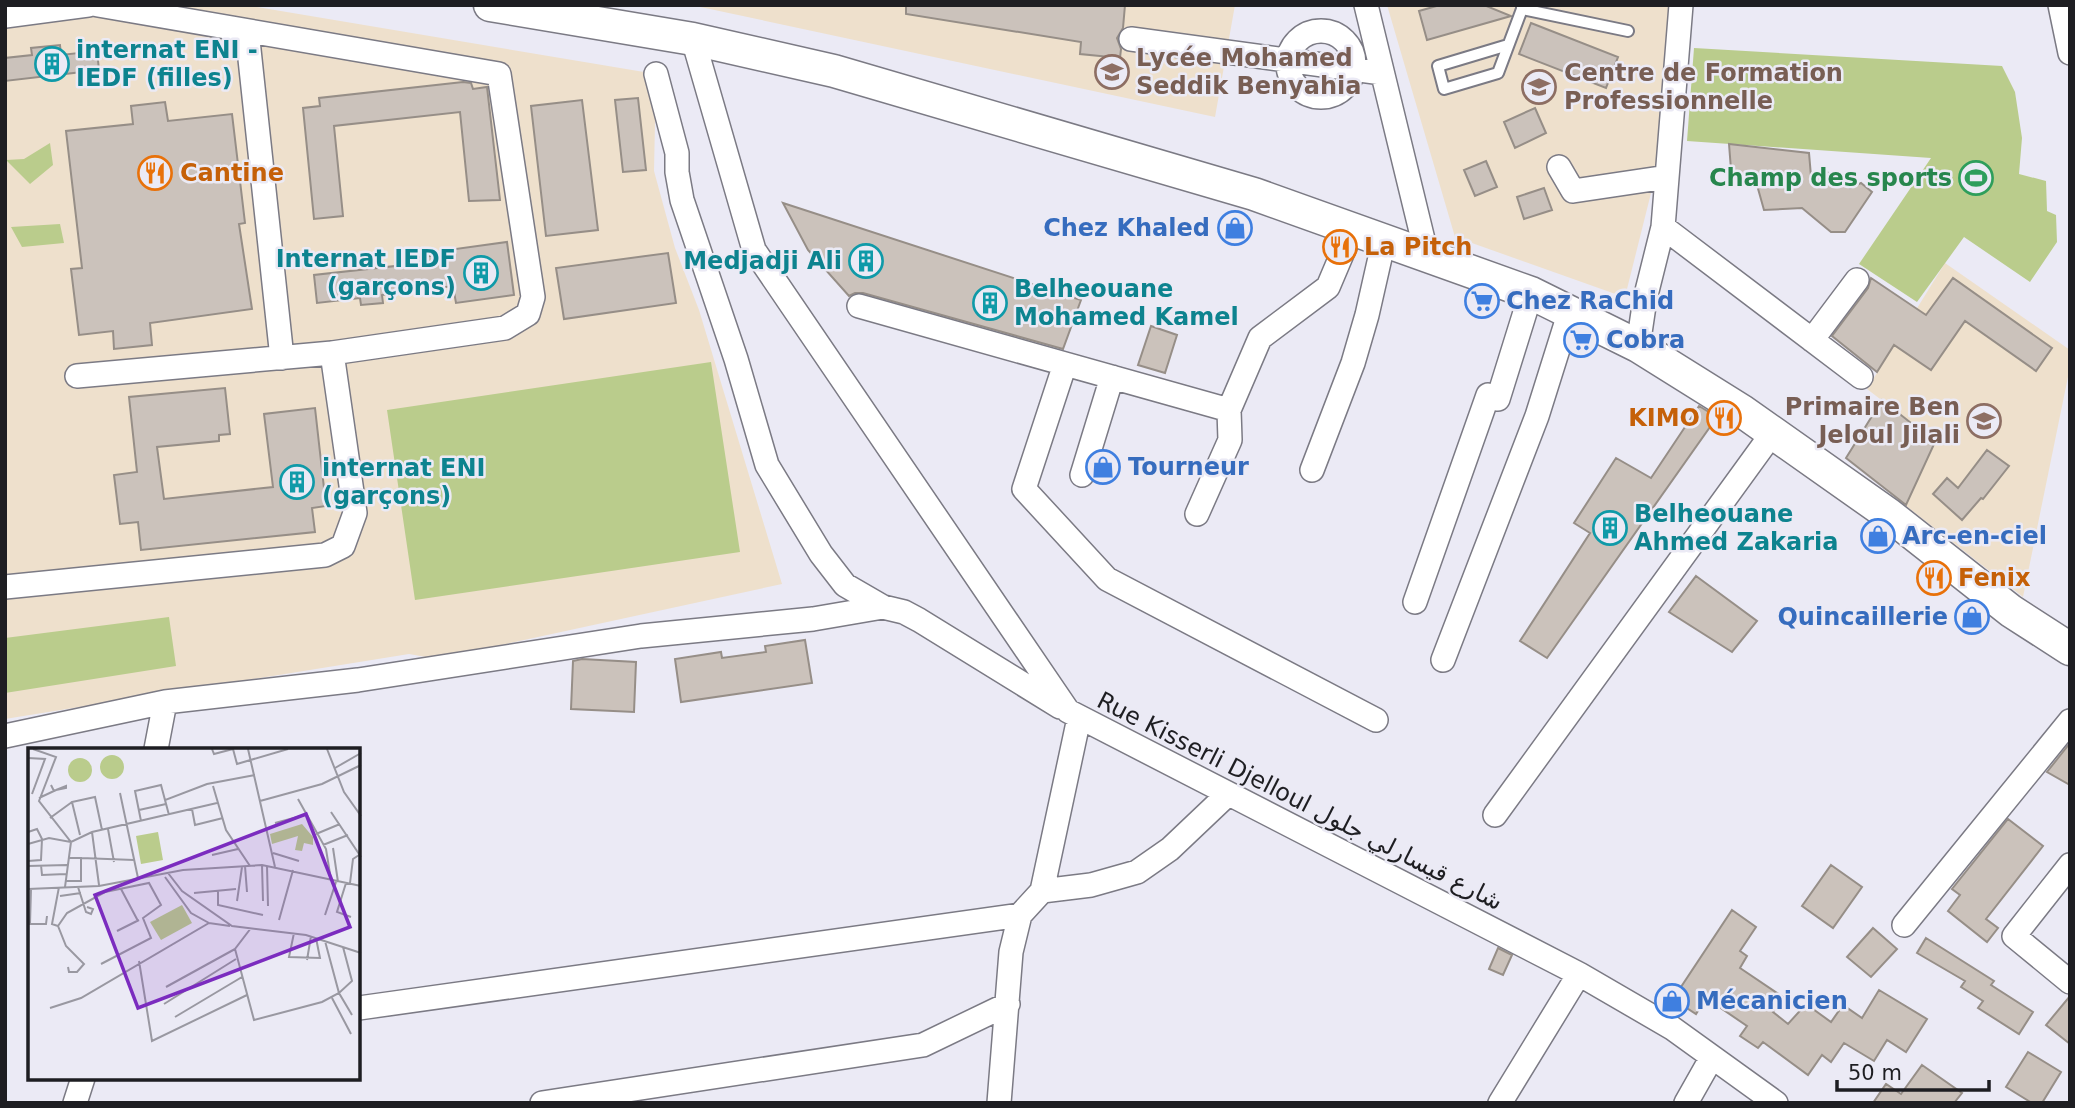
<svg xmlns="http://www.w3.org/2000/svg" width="2075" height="1108" viewBox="0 0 2075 1108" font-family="'DejaVu Sans',Cairo,sans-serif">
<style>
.education{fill:#eee0cc}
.green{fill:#bacc8c}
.building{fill:#cbc2bb;stroke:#968e87;stroke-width:2}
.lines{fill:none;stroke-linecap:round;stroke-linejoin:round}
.lane-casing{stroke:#7b7a84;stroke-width:14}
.street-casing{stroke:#7b7a84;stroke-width:26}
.secondary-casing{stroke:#7b7a84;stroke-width:35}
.lane{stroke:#fff;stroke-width:10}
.street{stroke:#fff;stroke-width:23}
.secondary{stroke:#fff;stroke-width:32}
.labels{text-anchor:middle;stroke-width:5;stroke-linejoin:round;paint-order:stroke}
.culture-label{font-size:24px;font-weight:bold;fill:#0d838f;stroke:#ebeaf5;text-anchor:start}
.education-label{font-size:24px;font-weight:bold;fill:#785e54;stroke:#ebeaf5;text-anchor:start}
.food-label{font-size:24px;font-weight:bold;fill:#c56008;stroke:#ebeaf5;text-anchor:start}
.leisure-label{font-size:24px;font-weight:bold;fill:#27864d;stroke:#ebeaf5;text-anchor:end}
.shop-label{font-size:24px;font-weight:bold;fill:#366cbe;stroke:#ebeaf5;text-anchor:start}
.street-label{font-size:24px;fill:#1e1e22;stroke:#ebeaf5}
.inset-road{fill:none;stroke:#9998a1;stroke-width:2}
.view{fill:#7b2cbf;fill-opacity:0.15;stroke:#7b2cbf;stroke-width:3.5}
.inset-edge{fill:none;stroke:#1e1e22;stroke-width:3.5}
</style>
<rect width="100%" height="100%" fill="#ebeaf5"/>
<path class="education" d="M5 5H245L656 74 654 171 675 248 699 310 782 584 437 659 409 654 5 719Z
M691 5H1235L1215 117Z
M1387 5H1678L1657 169 1627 289 1621 296 1455 237Z
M1945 263 2070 350V367L2023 597 1906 506 1935 441 1867 389Z"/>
<path class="green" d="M1694 48 2002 66 2015 92 2022 138 2019 174 2046 181 2047 211 2056 215 2057 242 2030 282 1964 237 1917 302 1859 264 1931 158 1687 141Z
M50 143 53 165 30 184 6 160 24 159Z
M60 224 64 243 22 247 11 227Z
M711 362 740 552 415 600 387 410Z
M169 617 176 666 5 693V638Z"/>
<path class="building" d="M906 5H1125L1123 28 1117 38 1121 49 1120 58 1080 54 1081 42 906 14Z
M1440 5H1484L1511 16 1427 40 1419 11Z
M1531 23 1618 57 1606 88 1519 54Z
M60 45 61 55 97 51 99 70 5 81V58L32 55 31 48Z
M463 82 471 83 473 89 487 87 500 200 469 201 460 112 334 126 343 216 314 219 303 108 320 106 319 98Z
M638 98 646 170 623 172 615 100Z
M582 100 598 230 546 236 531 106Z
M165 102 168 121 232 114 245 223 239 224 252 309 150 323 152 345 114 349 113 331 79 335 71 269 82 268 66 131 133 124 131 106Z
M1535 108 1546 133 1515 148 1504 122Z
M1729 144 1809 153 1811 176 1827 172 1850 188 1861 183 1872 192 1845 232H1831L1802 208 1764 210 1755 178 1732 182Z
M1486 161 1497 187 1475 196 1464 170Z
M1544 188 1552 210 1524 219 1517 197Z
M783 203 1081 300 1063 349 863 293H855L849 296 808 250Z
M507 242 514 295 456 303 453 286 382 295 383 303 361 305 360 298 317 303 314 275 413 264 412 258 448 254V250Z
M668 253 676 303 564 319 556 268Z
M1871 278 1926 315 1953 278 2052 348 2036 371 1965 321 1931 370 1894 345 1877 372 1832 336 1868 288Z
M1151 326 1177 335 1165 373 1138 365Z
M225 388 230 434 219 435V441L157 447 164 499 273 487 264 414 315 408 326 506 312 508 315 532 141 550 138 522 120 524 114 475 137 472 129 397Z
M1882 400 1935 442 1906 505 1846 458Z
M1699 406 1717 417 1547 658 1520 641 1590 533 1574 523 1616 458 1651 478Z
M1987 450 2009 466 1983 499 1981 498 1962 520 1933 494 1947 478 1958 488Z
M1696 576 1757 621 1732 652 1669 612Z
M805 640 812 683 681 702 675 659 721 652 722 658 766 652 765 646Z
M582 659 636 662 634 712 571 709 573 661Z
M2070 743V785L2047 772Z
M2008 819 2043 846 1986 919 1998 928 1987 942 1948 911 1960 895 1952 889Z
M1831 865 1862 887 1833 928 1802 906Z
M1732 910 1756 927 1740 951 1747 956 1740 968 1783 997 1773 1012 1788 1024 1806 1004 1831 1022 1843 1005 1862 1018 1879 990 1927 1019 1906 1052 1887 1040 1874 1061 1844 1043 1831 1062 1822 1055 1808 1075 1763 1042 1758 1048 1740 1036 1747 1026 1706 998 1696 1014 1673 999Z
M1873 928 1897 949 1871 977 1847 957Z
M1926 938 1994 981 1991 985 2033 1012 2019 1034 1978 1008 1983 1001 1961 987 1965 981 1917 953Z
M1498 948 1512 955 1503 975 1489 969Z
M2070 996V1044L2046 1025Z
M2028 1052 2061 1072 2042 1103H2032L2006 1087Z
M1922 1065 1962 1093 1954 1103H1873L1886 1084 1901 1094Z"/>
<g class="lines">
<g class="lane-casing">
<path id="lane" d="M1522 9 1628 31
M1508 45 1438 66 1444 89 1498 73 1522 9V5"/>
</g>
<g class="street-casing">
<path id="street" d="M1366 5 1427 256
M2060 5 2070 53
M5 16 88 5
M1288 64a33 33 0 1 1 66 0a33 33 0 1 1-66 0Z
M247 31 282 358
M693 39 754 250 1068 711 1579 974 1672 1028 1776 1103
M1131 39 1382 73
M656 74 677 153V172L682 200 736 359 767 465 821 554 845 585 883 607
M1559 167 1573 191 1667 177
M1663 227 1861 377
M859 306 1229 410
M1812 340 1857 280
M1638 346 1645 299 1663 227 1681 5
M1065 364 1024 489 1107 579 1376 720
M77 376 332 353
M1312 470 1353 363 1367 315 1384 240
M1082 475 1112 377
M1197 514 1230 440 1229 410 1260 338 1328 287 1353 228
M5 587 325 555 343 546 355 513 332 353 505 328 528 314 533 297 499 74 98 5
M1415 602 1488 395 1498 399 1531 293
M1443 660 1537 416 1570 311
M5 736 165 702 358 680 641 636 813 619 883 607 904 612 919 620 1060 707
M156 749 165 702
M1495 815 1774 431
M2070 865 2014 936 2070 982
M1042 891 1079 718
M1904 925 2070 721
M359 1008 1020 915
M75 1103 83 1078
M542 1103 923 1045 1008 1004
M999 1103 1011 952 1020 915 1042 891 1091 885 1137 872 1170 849 1228 794
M1500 1103 1579 974
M1686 1103 1712 1057"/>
</g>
<g class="secondary-casing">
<path id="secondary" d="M490 5 693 39 834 71 1254 194 1531 293 1638 346 1742 411 1888 514 2011 611 2070 649"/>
</g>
<use href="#lane" class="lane"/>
<use href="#street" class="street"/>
<use href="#secondary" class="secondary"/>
</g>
<defs>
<g id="building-ring" transform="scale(1.75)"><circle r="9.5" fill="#ebeaf5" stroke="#0f9aa8" stroke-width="1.5"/><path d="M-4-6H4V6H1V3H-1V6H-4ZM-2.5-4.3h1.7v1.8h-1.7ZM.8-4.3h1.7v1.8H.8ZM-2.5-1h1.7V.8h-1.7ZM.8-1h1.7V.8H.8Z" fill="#0f9aa8"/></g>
<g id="school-ring" transform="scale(1.75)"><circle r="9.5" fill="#ebeaf5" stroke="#8d6e63" stroke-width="1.5"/><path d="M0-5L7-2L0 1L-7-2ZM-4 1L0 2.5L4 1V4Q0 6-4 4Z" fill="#8d6e63"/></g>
<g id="university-ring" transform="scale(1.75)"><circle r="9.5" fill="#ebeaf5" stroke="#8d6e63" stroke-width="1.5"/><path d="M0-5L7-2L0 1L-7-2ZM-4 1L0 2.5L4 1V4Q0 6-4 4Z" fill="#8d6e63"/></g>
<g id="restaurant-ring" transform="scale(1.75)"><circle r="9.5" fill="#ebeaf5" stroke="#e8710a" stroke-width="1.5"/><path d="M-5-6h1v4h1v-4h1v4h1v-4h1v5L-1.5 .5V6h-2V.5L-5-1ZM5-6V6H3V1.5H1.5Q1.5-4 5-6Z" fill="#e8710a"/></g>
<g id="stadium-ring" transform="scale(1.75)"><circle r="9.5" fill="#ebeaf5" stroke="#2e9e5b" stroke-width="1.5"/><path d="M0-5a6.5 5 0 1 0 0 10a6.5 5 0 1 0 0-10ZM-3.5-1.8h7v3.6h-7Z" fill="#2e9e5b"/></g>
<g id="shop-ring" transform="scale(1.75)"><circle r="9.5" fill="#ebeaf5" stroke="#3f7fe0" stroke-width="1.5"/><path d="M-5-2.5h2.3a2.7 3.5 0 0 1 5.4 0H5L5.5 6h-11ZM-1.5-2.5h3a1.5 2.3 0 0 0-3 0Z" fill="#3f7fe0"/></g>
<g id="supermarket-ring" transform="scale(1.75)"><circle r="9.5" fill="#ebeaf5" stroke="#3f7fe0" stroke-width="1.5"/><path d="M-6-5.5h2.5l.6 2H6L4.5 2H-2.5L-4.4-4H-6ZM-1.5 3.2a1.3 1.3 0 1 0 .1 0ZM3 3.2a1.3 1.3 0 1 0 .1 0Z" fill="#3f7fe0"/></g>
</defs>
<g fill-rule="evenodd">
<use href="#building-ring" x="52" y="64"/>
<use href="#school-ring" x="1112" y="72"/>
<use href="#university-ring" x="1539" y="87"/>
<use href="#restaurant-ring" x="155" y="173"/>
<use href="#stadium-ring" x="1976" y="178"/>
<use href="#shop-ring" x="1235" y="228"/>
<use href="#restaurant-ring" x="1340" y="247"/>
<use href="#building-ring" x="866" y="261"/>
<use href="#building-ring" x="481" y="273"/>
<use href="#supermarket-ring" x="1482" y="301"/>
<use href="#building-ring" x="990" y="303"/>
<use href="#supermarket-ring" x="1581" y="340"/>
<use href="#restaurant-ring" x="1724" y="418"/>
<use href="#school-ring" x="1984" y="421"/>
<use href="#shop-ring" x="1103" y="467"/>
<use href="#building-ring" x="297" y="482"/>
<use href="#building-ring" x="1610" y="528"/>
<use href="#shop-ring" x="1878" y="536"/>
<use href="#restaurant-ring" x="1934" y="578"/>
<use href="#shop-ring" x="1972" y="617"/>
<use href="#shop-ring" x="1672" y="1001"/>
</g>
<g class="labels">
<g class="culture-label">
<text x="76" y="58">internat ENI -<tspan x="76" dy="28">IEDF (filles)</tspan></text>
<text x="456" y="267" text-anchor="end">Internat IEDF<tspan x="456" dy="28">(garçons)</tspan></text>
<text x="842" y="269" text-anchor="end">Medjadji Ali</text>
<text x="1014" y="297">Belheouane<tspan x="1014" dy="28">Mohamed Kamel</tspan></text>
<text x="322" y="476">internat ENI<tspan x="322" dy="28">(garçons)</tspan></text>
<text x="1634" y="522">Belheouane<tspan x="1634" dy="28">Ahmed Zakaria</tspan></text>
</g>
<g class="education-label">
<text x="1136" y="66">Lycée Mohamed<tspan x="1136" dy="28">Seddik Benyahia</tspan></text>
<text x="1564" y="81">Centre de Formation<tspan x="1564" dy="28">Professionnelle</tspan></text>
<text x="1960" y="415" text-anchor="end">Primaire Ben<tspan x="1960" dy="28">Jeloul Jilali</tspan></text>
</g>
<g class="food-label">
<text x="180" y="181">Cantine</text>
<text x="1364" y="255">La Pitch</text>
<text x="1700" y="426" text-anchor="end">KIMO</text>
<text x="1958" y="586">Fenix</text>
</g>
<g class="leisure-label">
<text x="1952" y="186">Champ des sports</text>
</g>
<g class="shop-label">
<text x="1210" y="236" text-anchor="end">Chez Khaled</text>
<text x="1506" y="309">Chez RaChid</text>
<text x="1606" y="348">Cobra</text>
<text x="1128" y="475">Tourneur</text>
<text x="1902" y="544">Arc-en-ciel</text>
<text x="1948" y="625" text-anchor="end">Quincaillerie</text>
<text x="1696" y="1009">Mécanicien</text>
</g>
<g class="street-label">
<text transform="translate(1300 801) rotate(27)" y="8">Rue Kisserli Djelloul شارع قيسارلي جلول</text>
</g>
</g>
<g transform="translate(28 748)">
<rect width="332" height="332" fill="#ebeaf5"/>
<path d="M72 19a12 12 0 1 1 24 0a12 12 0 1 1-24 0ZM40 22a12 12 0 1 1 24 0a12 12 0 1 1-24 0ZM274 76 285 89V97L276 95 274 103 267 102 270 88 244 96 242 86ZM130 84 135 112 113 116 108 88ZM154 157 164 175 133 192 122 174Z" fill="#bacc8c"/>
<path class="inset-road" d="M5 1 28 9 11 53 43 94 64 84 189 55M184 1 186 6 205 1 209 16 260 1M220 1 247 119M299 1 316 44 333 68M0 10 17 11 4 46M307 20 333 5M185 38 198 82 222 118M26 43 28 42 38 40V38L28 42M92 45 110 130M11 50 26 43 23 37M270 51 298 101 303 132M232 53 294 36 333 17M164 61 167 77 195 70M111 62 138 56M303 64 333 109M141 67 137 52 179 36 227 27M22 70 44 54M113 73 107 43 133 37 137 52M247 75 277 67M80 81 86 114M0 84 9 81 14 91 13 112 0 113M64 84 71 137M288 86 312 76M52 87 44 54 67 49 74 82M0 96 21 90 43 94 37 139M295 97 320 87M305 100 310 134M245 105 271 113M184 107 210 101M53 110 106 112M13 117 14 127 38 126M234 117 235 153M0 118 39 117M217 118 219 144M239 118 240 158M140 125 154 143 204 178 278 187 333 205M137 129 163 165 181 175M38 133H53V110H40M318 135 309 164 323 169M322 135 325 111 331 107M31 139 24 176 30 178 38 198 56 216 49 224H41L40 219M50 139 58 164 63 166 65 161 59 159M0 141 71 138 155 122 234 117 333 138M3 141 2 176H18L19 168M93 141 110 173M190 143V157L235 167M166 145 208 141M32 148 53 145M209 153 214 119M297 167 308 134M251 172 265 122M30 178 39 165 77 144 121 135 133 157 115 170 123 190 73 216M223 180 207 201 226 272 294 254 311 245 324 233 315 199M89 183 111 172M266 185 261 209 292 210 288 190M297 193 311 245 324 267M279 212 283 188M111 213 124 293 219 247M138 239 207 201M304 250 323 286M136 256 208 211M22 260 53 250 181 175 202 178M147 269 214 229"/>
<path class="view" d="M278 66 322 179 110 260 67 147Z"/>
<rect width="332" height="332" class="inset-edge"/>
</g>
<rect width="2075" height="1108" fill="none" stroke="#1e1e22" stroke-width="14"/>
<path d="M1837 1080v10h152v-10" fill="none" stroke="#1e1e22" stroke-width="3.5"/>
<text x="1848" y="1080" font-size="21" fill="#1e1e22" stroke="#ebeaf5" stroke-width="5" paint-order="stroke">50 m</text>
</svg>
